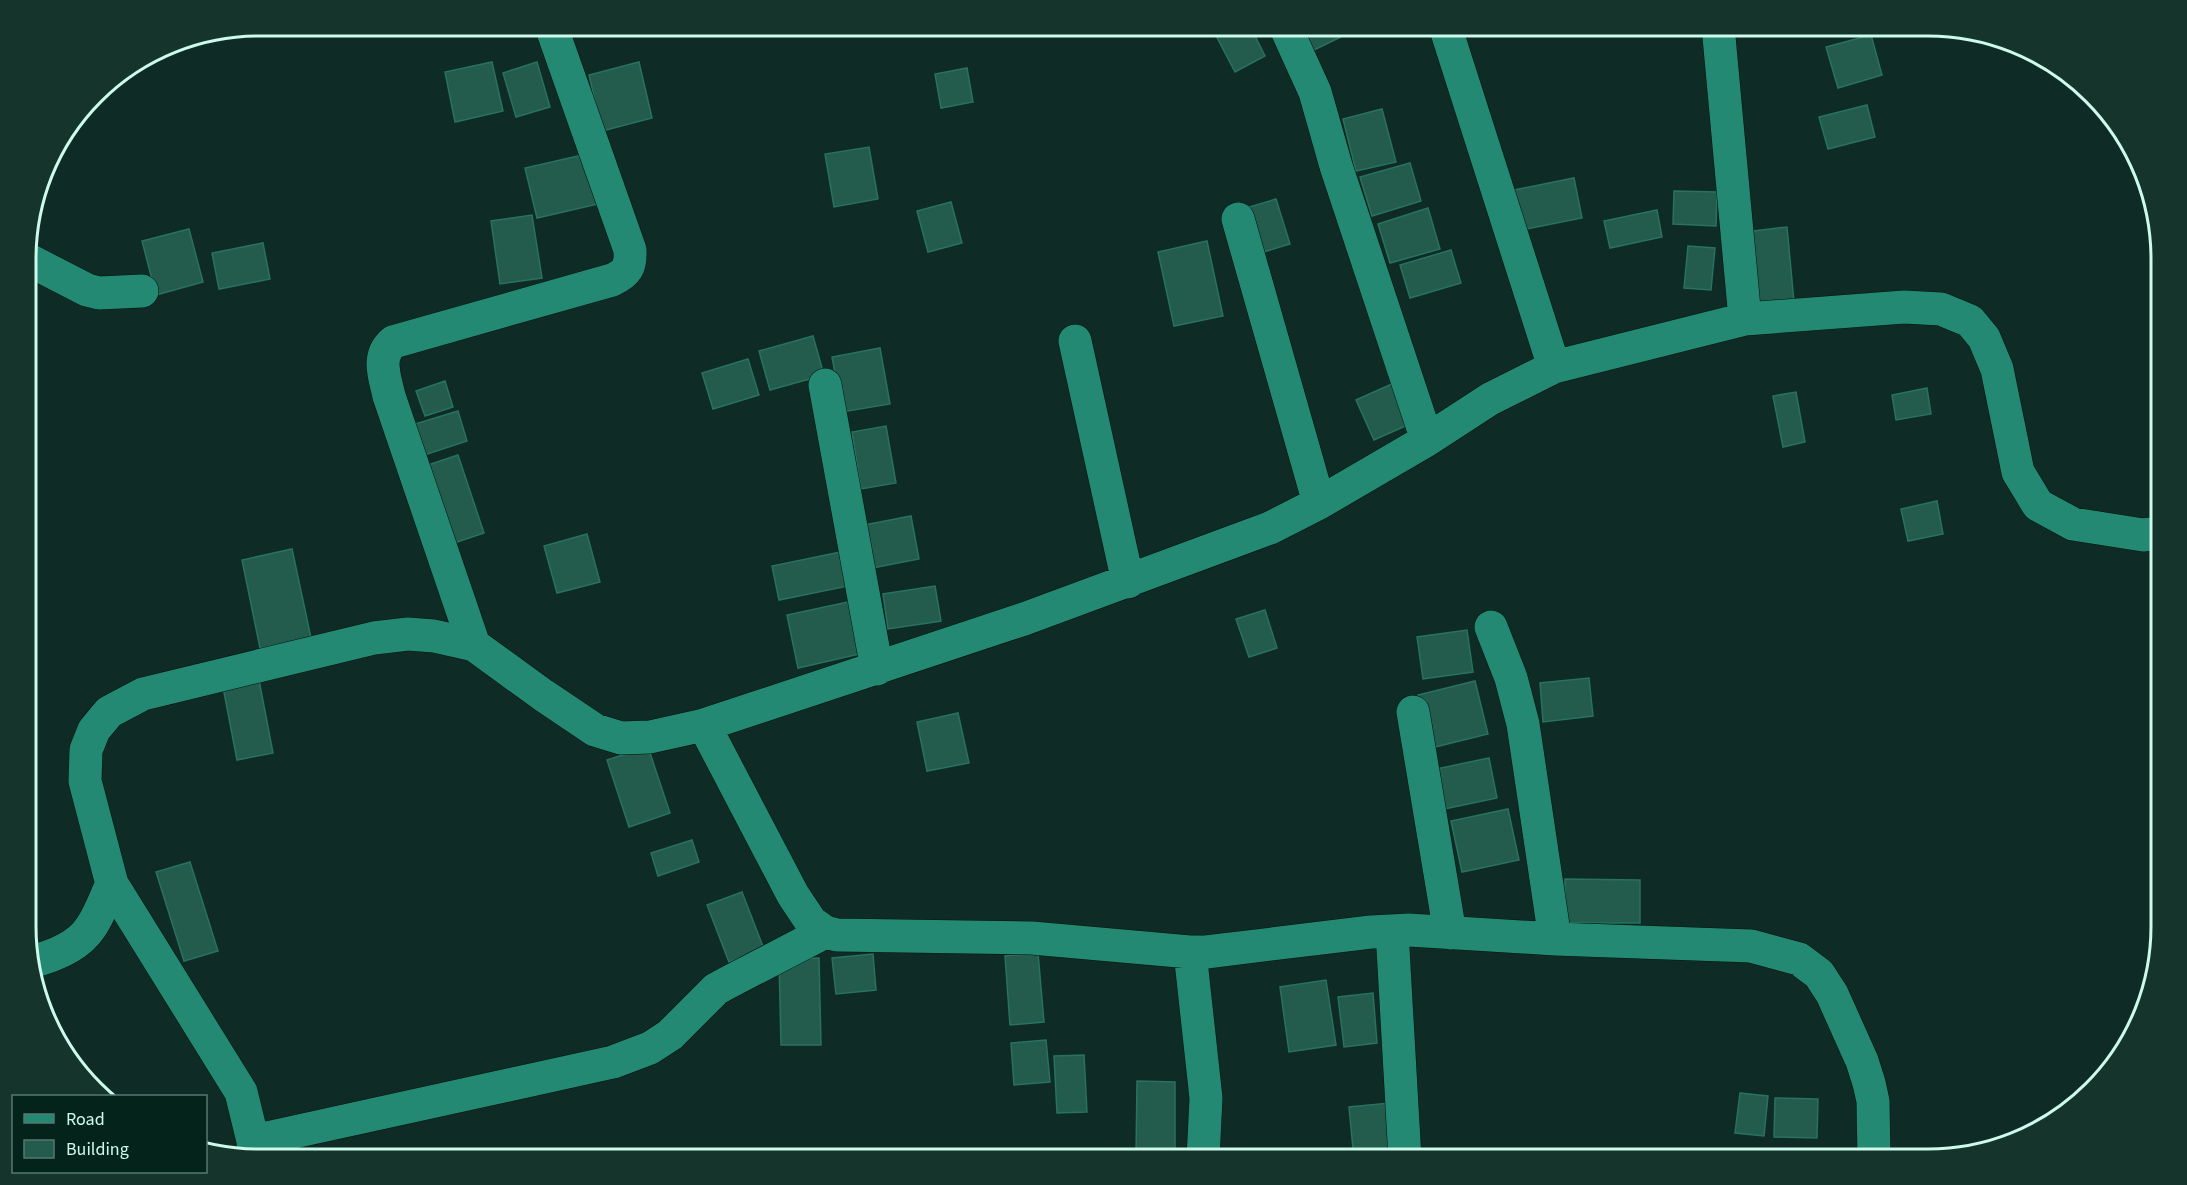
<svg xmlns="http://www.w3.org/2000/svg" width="2187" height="1185" viewBox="0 0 2187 1185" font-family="'Source Sans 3',sans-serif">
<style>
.building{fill:#235b4d;stroke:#28725f;stroke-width:1.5}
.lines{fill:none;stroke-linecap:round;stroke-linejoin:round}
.street-casing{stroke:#00140e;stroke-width:34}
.street{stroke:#238972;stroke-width:33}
.rim{fill:none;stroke:#cefaec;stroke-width:3}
</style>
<rect width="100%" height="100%" fill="#0e2c25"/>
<path class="building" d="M898 26H925V29L899 32Z
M1217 26H1250L1265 56 1235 72 1212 28Z
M1300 26H1356L1357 29 1312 51Z
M1871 35 1882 75 1838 88 1826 47Z
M492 62 503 111 455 122 445 72Z
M537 62 550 107 516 117 503 73Z
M639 62 652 118 602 131 589 75Z
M967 68 973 102 941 108 935 74Z
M1867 105 1875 137 1828 149 1819 117Z
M1382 109 1396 162 1356 171 1343 119Z
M869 147 878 199 834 207 825 154Z
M587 154 598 204 537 218 525 168Z
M1410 163 1421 201 1372 216 1360 177Z
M1574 178 1582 218 1517 231 1509 191Z
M1674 191 1717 192 1716 226 1673 224Z
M1276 199 1290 244 1260 253 1246 208Z
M951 202 962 243 928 252 917 211Z
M1428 208 1440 249 1390 263 1378 224Z
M1657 210 1662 237 1610 248 1604 221Z
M532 215 542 278 500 284 491 221Z
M1787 227 1794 302 1754 306 1746 232Z
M189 229 203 282 156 295 142 241Z
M1207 241 1223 316 1174 326 1158 252Z
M263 243 270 279 219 289 212 253Z
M1688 246 1715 248 1711 290 1684 288Z
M1451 250 1461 283 1410 298 1400 265Z
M813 336 824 375 770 390 759 351Z
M880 348 890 404 842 412 832 357Z
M748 359 759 395 713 409 702 373Z
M445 381 453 407 425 416 416 391Z
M1394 383 1412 423 1374 440 1356 400Z
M1927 388 1931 414 1896 420 1892 395Z
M1796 392 1805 442 1783 447 1773 396Z
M458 411 467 441 421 456 412 425Z
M886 426 896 483 861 489 852 432Z
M458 455 484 533 445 546 419 468Z
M1937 501 1943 534 1908 541 1901 509Z
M911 516 919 559 872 568 864 525Z
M587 534 600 582 557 593 544 546Z
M292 549 311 638 260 648 242 560Z
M841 552 848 586 779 600 772 566Z
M935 586 941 621 888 629 883 594Z
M853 601 864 653 798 668 787 615Z
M1265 610 1277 648 1249 657 1236 619Z
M1467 630 1473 672 1423 679 1417 637Z
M1589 678 1593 716 1543 722 1540 683Z
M259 680 273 753 237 760 223 687Z
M1475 681 1488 734 1431 748 1418 695Z
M958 713 969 763 927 771 917 722Z
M648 747 670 813 629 827 607 760Z
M1489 758 1497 798 1444 809 1436 769Z
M1508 809 1519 860 1462 872 1451 821Z
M692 840 699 862 658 876 651 853Z
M190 862 218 951 184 961 156 872Z
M1565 879 1640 880V923H1565Z
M742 892 764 949 729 962 707 905Z
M1038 953 1044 1022 1010 1025 1005 956Z
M873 954 876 990 836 994 832 958Z
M819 958 821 1045H781L779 959Z
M1326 980 1336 1045 1289 1052 1280 987Z
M1373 993 1377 1043 1344 1047 1338 997Z
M1046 1040 1050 1082 1014 1085 1011 1043Z
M1084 1055 1087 1112 1057 1113 1054 1056Z
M1137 1081 1175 1082V1156H1136Z
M1740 1093 1768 1096 1764 1136 1735 1133Z
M1775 1098 1818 1099 1817 1138 1774 1137Z
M1390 1103 1395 1159H1354L1349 1107Z"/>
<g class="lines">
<g class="street-casing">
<path id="street" d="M1285 26 1315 92 1336 166 1427 440
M1445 26 1554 367
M1718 26 1745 319
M1238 219 1319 503
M27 259 87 290 99 293 142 291
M1075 341 1128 582
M825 385 877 669
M1491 627 1511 678 1523 724 1555 939
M474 645 389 396C385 377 376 357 393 342L612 280C627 273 631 267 630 250L551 26
M1413 712 1450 933
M704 725 793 895 811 922 825 932 837 935 1032 938 1190 952H1206L1371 932 1409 930 1555 939 1751 946 1799 959 1819 974 1832 994 1862 1061 1869 1083 1873 1101 1874 1159
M112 884 241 1092 253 1141 254 1159
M1392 931 1405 1159
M1190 952 1206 1098 1203 1159
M30 962C51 957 78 947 91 927 100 914 105 898 112 884L85 781 86 750 94 730 109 712 143 694 374 638 408 634 434 636 474 645 543 695 595 730 621 738 650 737 704 725 1024 619 1270 528 1319 503 1427 440 1490 399 1554 367 1745 319 1904 307 1941 309 1970 321 1984 338 1997 369 2018 472 2038 505 2073 524 2143 535 2161 533
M253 1141 613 1062 650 1048 670 1035 716 989 727 983 825 932"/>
</g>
<use href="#street" class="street"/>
</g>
<path d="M0 0H2187V1185H0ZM259 36H1928A223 223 0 0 1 2151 259V926A223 223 0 0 1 1928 1149H259A223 223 0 0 1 36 926V259A223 223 0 0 1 259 36Z" fill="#14342c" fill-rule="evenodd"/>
<path class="rim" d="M259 36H1928A223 223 0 0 1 2151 259V926A223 223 0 0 1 1928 1149H259A223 223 0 0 1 36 926V259A223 223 0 0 1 259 36Z"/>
<rect x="12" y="1095" width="195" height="78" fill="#04231b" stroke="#55796f" stroke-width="1.5"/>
<rect x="24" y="1114" width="30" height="9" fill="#238972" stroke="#55796f" stroke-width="1.5"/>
<text x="66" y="1125" font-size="18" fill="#cefaec">Road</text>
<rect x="24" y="1140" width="30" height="18" fill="#235b4d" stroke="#55796f" stroke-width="1.5"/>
<text x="66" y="1155" font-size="18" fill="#cefaec">Building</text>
</svg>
